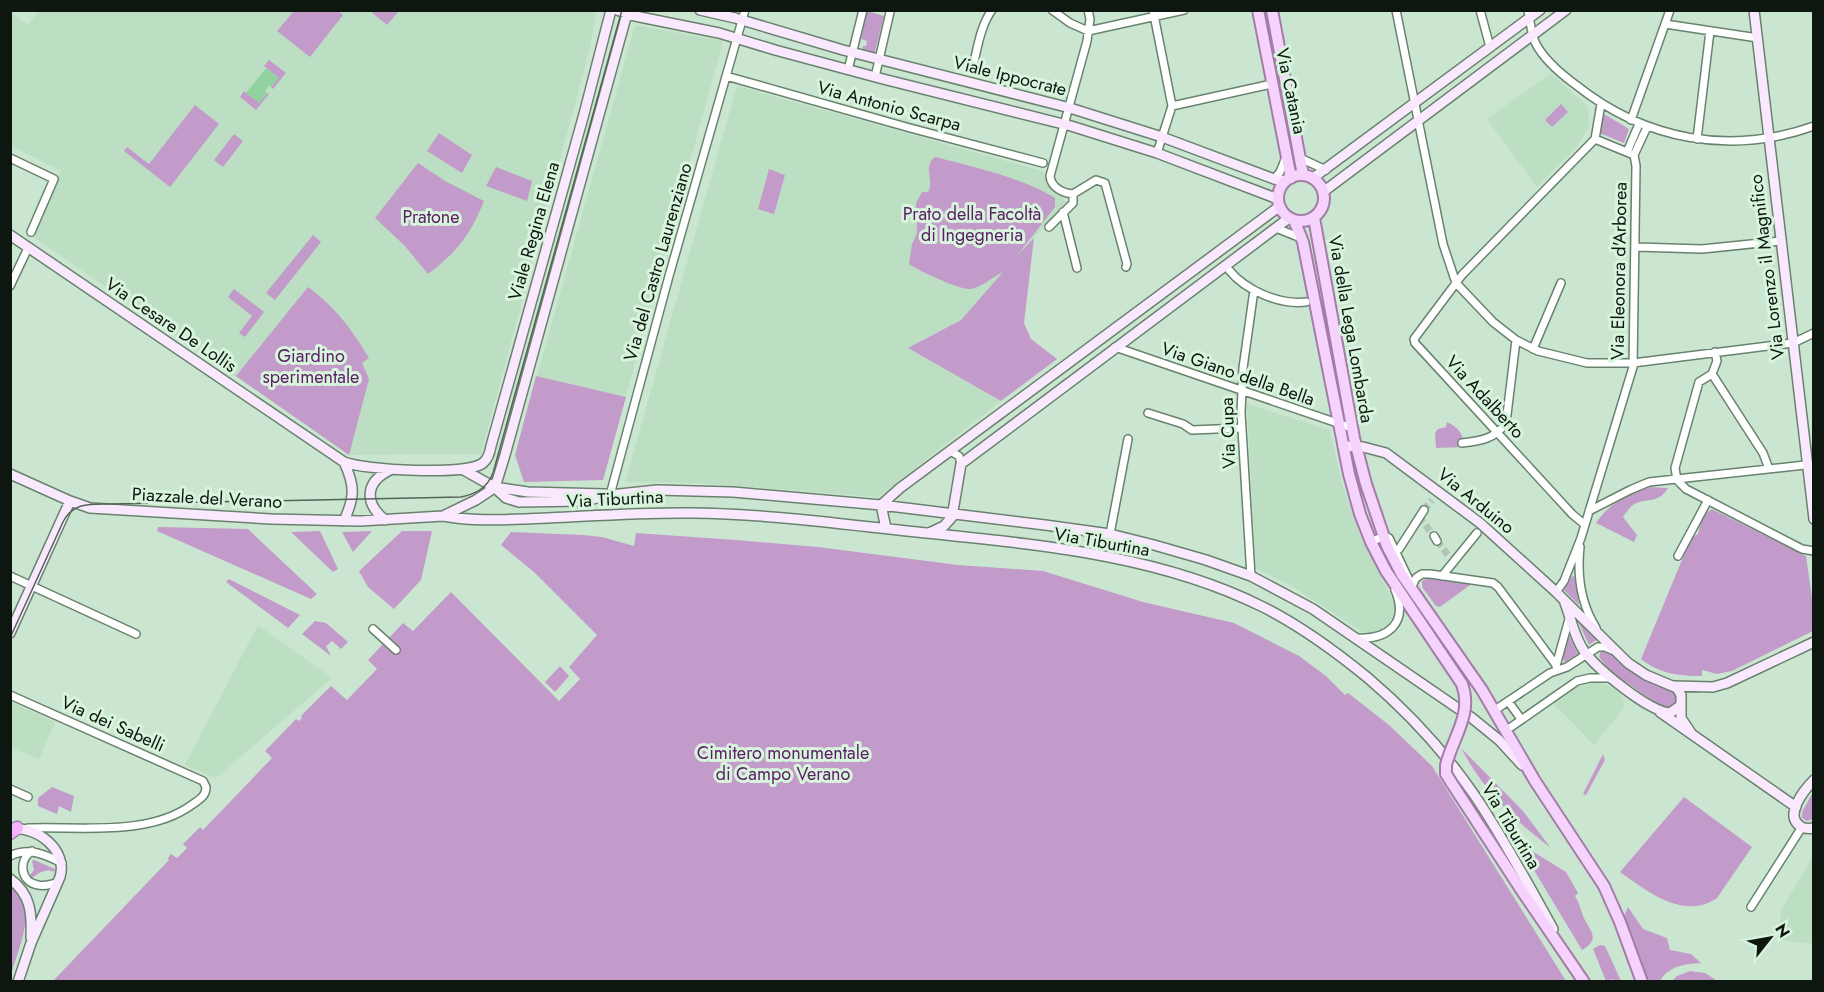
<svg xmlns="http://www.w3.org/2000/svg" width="1824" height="992" viewBox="0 0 1824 992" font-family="Jost,sans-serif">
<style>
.built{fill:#bcdec3}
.green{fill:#c39bca}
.water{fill:#91d2a0}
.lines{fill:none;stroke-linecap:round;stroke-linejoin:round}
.street-tunnel{stroke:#aec7b3;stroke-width:7;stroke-dasharray:7 3.5;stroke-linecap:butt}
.street-casing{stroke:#69826e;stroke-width:10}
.secondary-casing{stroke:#69826e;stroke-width:12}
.primary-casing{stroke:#a17da8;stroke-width:14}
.highway-casing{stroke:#a17da8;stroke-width:15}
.street{stroke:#fff;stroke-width:7}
.secondary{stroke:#fae9fe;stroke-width:9}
.primary{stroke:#f6d3fd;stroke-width:10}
.highway{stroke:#f0b5fb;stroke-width:12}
.tram{stroke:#536356;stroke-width:1.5}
.primary-bridge-casing{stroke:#a17da8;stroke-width:14;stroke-linecap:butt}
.primary-bridge{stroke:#f6d3fd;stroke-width:10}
.labels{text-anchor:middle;stroke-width:6;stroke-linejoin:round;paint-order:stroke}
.street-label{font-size:18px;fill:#0d160f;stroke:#d8f4dd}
.park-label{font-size:18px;fill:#5b2065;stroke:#d8f4dd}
</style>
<rect width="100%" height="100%" fill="#cbe6d0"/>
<path class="built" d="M39 10H591L596 14 590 48 481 454 349 455 32 236 61 171 11 146 10 11 28 25Z
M635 25 723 41 603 480 515 455Z
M1551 73 1588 107 1589 127 1575 149 1537 187 1487 119Z
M737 86 1042 171 1066 202 961 320 908 348 1001 401 878 497 699 483 625 482Z
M1247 404 1330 430 1341 480 1359 533 1395 605 1393 618 1385 629 1376 634 1363 632 1290 585 1251 566 1255 560Z
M258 625 332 678 216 778 185 765Z
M1594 682 1604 684 1613 688 1622 696 1624 701 1623 709 1594 745 1552 702 1575 688Z
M11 702 55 722 39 759 11 748Z
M1813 857V944L1778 940 1781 910Z"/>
<path class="green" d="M294 11H338L343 15 310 57 277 31Z
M370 11H399L387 25Z
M867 11 884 16 875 52 871 54 862 51 863 46H866L867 41 861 39Z
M269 60 286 73 273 89 271 87 279 78 264 66Z
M244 91 259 103 267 93 269 94 256 110 240 97Z
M1561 104 1568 112 1552 127 1545 120Z
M195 105 219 124 170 187 124 151 127 147 149 164Z
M1594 108 1629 129 1624 143 1592 130 1597 119Z
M439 133 472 155 462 173 427 151Z
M234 134 243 141 223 167 214 160Z
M935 157C973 167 1021 177 1055 198V207L1016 257 1034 238 1024 323 1031 339 1057 359 1001 401 908 348 961 320 1003 272C994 276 981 288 970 289 960 290 917 270 909 264L912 244 917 233 916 203 922 192H928C935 179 922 167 935 157Z
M418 163 445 181 484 201C471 234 457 252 428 274L404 245 375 218Z
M496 167 532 181 527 201 486 186Z
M769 169 785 175 774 214 758 209Z
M313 235 321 242 275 300 266 293Z
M308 287C337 309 350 327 369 358L362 363 369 379 349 455 236 376Z
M234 289 264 312 245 337 239 333 252 316 228 297Z
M536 376 626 397 603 480 524 482 515 455Z
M1447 422C1459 428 1463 433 1464 447L1436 448 1435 433 1438 429 1446 427Z
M1650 487 1668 488C1658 505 1645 497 1633 505 1629 508 1626 513 1623 517L1637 535 1634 542 1596 523C1608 504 1629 494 1650 487Z
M1712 509 1806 556 1813 605V631L1732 671 1717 674 1702 670V676C1679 676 1660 674 1641 659L1691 538 1698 534 1702 516Z
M158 527 248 529 317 594 311 599 157 531Z
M320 531 338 569 333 572 291 532Z
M372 531 353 552 342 532Z
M402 531H432L421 580 394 609 368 587 359 571Z
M511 532 583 535 602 537 634 546 636 533 736 540 818 547 958 565 1043 571 1143 602 1234 623 1299 656 1326 676 1345 695 1348 693 1389 725 1432 766 1566 981 52 982 169 860 168 858 171 854 177 858 187 848 183 844 200 827 203 830 272 758 265 751 296 719 299 721 302 718 301 716 331 686 347 700 377 669 368 660 403 623 413 631 451 592 559 701 580 679 569 667 597 635 534 572 501 545Z
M1572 576 1575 577 1579 605 1564 590Z
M1428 578 1469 583 1470 585 1440 607 1436 606 1422 587V581Z
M229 579 300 615 288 628 226 582Z
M315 621 326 623 348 642 341 649 332 641 326 646 331 656 302 634Z
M1578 621H1579L1598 639 1589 645Z
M1569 636 1578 654 1565 662 1562 657Z
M1604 650 1608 651 1642 679 1673 691 1677 698 1675 705 1669 708 1661 707 1609 670 1599 657 1600 653Z
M560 666 569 676 555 692 545 682Z
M1461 748 1523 811 1550 847C1513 820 1482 788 1461 748Z
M1603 754 1605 760 1586 795 1583 794Z
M52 787 74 796 71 812 59 806 57 814 38 806V798Z
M1813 792V819L1807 821 1802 818V812Z
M1684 797 1752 847 1717 898C1684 921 1647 891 1620 872Z
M1510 826 1532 851 1566 872 1578 893 1575 896C1579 903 1580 907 1582 913 1586 928 1604 937 1582 950L1508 827Z
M34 860 55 869 54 872C45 868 39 873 32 878L29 876 34 870 32 861Z
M11 887C40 906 18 948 11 975Z
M1628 907 1643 929 1667 938 1670 950 1691 954 1701 963C1684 964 1669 966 1660 981H1647L1624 916Z
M1600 945 1605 946 1621 981H1615L1613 979 1606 981 1593 949Z
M1690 971 1705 973 1717 981H1672L1677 976Z"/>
<path class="water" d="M266 68 279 78 271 87 269 86 265 91 267 93 259 103 246 93Z"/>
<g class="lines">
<path class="street-tunnel" d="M1424 510 1432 500
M1419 517 1434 536
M1437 541 1448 555
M1813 902H1814"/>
<g class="street-casing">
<path id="street" d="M1052 10 1070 23 1088 31 1184 10
M1088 10 1090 19 1087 41 1050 176C1051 187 1062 193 1073 194L1096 180 1105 183 1127 264 1126 267
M1153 10 1172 106 1157 153
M1396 10 1443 244 1456 283 1493 322 1516 340 1538 351 1587 363H1633L1784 344 1793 343 1814 333
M1480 10 1490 47
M1528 10C1530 21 1531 32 1535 42 1543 59 1561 74 1576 85 1645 140 1730 156 1814 126
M1665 24 1758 38
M848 70 863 10
M972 70C977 51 980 26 992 10
M726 76 910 128 1043 163
M875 77 890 12
M1172 106 1272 84
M1631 120 1670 10
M1595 139 1634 155
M1595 139 1601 104
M1697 139 1710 31
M1627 152 1639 124
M1634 155 1647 127
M10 158 54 179 31 232
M1300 158 1326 170
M1274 179 1280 172 1286 157
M1063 212 1077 268
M1049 227 1073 203V194
M1276 228 1301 238
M1636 247 1702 249 1781 241
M1229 270C1246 291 1280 305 1306 302
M10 286 28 248
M1115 347 1352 428
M1533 349 1561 283
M1715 352 1717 361 1712 374 1763 453 1769 469
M1712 374 1699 382 1675 468 1677 480 1686 489 1802 549 1814 551
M1148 413 1183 424 1192 430 1241 428
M1462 443C1480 441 1495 439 1506 423L1516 340
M950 451 959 456 961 464
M610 495 669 276 745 10
M1589 511 1630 490 1649 482 1814 464
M1584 524 1572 514 1415 343 1414 339 1462 275 1595 139
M1110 534 1128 439
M1434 536 1437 541
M1371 542 1384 536 1389 538 1409 580
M1580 547C1577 575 1581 604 1596 628
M1399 549 1424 510
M1678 556 1708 500
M10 576 136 634
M1251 576 1241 413 1243 368 1254 290
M1442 576 1477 533
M1411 588 1416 578 1422 574H1430L1493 583 1498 587 1556 665
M1556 592 1564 581 1581 538 1633 367 1636 166 1634 155
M373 629 396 650
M1356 638C1388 640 1409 623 1395 590
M1556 666 1569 619
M10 695 203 781 206 787C206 796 200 799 193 804 149 837 81 826 28 828
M1508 701 1521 719
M1498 708 1550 673 1567 667 1598 647H1605L1612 650
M1511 727 1577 681 1590 678H1611
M10 789 28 797
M32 851C18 860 20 882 38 885 44 887 51 884 57 883
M10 856C29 847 44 854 62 863
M1751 907 1802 827"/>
</g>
<g class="secondary-casing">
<path id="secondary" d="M617 10 635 16 719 33 775 50 883 79 1071 126 1157 153 1278 199
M700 10 735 18 843 50 1070 108 1162 137 1274 179 1286 181
M1754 10 1814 519
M1313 178 1540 10
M1323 192 1566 10
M10 235 344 462C364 470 467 476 483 463 488 459 490 452 491 446L584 114 611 10
M1343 446 1363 447 1386 453 1480 523 1556 592 1628 663 1646 675 1677 688 1681 695V718L1691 733
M344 462C355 486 355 496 344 521
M462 469 494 487 506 498 519 502 584 501 610 495 657 490 733 492 881 505 1045 525 1110 534 1154 545 1206 560 1251 576 1313 609 1472 718 1499 740 1522 765
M10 474 70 501 90 508 271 519 360 521 443 516 476 500 491 490 497 481 505 455 628 10
M494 487 528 492 605 494
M881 505 900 488 1280 206
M881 505 886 528
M443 516C471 521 497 520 525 519 581 517 636 512 692 513 777 514 861 527 946 535 1053 546 1165 558 1263 607 1301 626 1335 651 1368 678 1409 713 1445 752 1475 796 1504 839 1528 884 1553 929
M385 520C364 503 365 482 390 470
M929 533 944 526 952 517 961 464 1289 218
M1565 603C1571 618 1574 637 1584 651 1597 669 1648 711 1670 713L1680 706
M10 633 70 501
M1674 686 1713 687 1727 683 1814 642
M1660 712 1796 807
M1814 780C1804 790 1784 815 1800 826 1804 829 1808 829 1814 828
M12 829C37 826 68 850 60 877L31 943 18 982
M10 879C31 894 32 914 31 938"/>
</g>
<g class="primary-casing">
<path id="primary" d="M1258 10 1291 178
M1272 10 1303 175
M1278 198a23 23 0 1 1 46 0a23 23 0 1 1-46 0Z
M1314 218 1354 438 1366 484 1387 546 1402 575 1482 690 1535 781 1604 886 1620 922 1642 982
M1294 220 1303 242 1349 474 1360 514 1371 542 1386 571 1462 684
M1451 782 1522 891 1584 982"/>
</g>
<g class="highway-casing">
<path id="highway" d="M10 833 17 828"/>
</g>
<use href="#street" class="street"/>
<use href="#secondary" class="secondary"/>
<use href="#primary" class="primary"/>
<use href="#highway" class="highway"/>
<path class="tram" d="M10 638 63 522C73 502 91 504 111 504L461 497C476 494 487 488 493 473L622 10"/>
<g class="primary-bridge-casing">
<path id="primary-bridge" d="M1451 782 1446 774V765C1453 737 1473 714 1462 684"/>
</g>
<use href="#primary-bridge" class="primary-bridge"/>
</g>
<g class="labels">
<g class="street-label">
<text transform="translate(1010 76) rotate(14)" y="6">Viale Ippocrate</text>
<text transform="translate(1291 91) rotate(78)" y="6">Via Catania</text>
<text transform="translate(889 106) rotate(15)" y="6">Via Antonio Scarpa</text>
<text transform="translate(534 231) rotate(-74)" y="6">Viale Regina Elena</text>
<text transform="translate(658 262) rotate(-74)" y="6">Via del Castro Laurenziano</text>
<text transform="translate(1767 267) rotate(-97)" y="6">Via Lorenzo il Magnifico</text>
<text transform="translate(1619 271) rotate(-89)" y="6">Via Eleonora d'Arborea</text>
<text transform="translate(171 325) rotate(34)" y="6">Via Cesare De Lollis</text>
<text transform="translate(1351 329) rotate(80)" y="6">Via della Lega Lombarda</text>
<text transform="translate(1238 374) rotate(19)" y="6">Via Giano della Bella</text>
<text transform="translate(1485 397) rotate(47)" y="6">Via Adalberto</text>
<text transform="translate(1228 433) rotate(-92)" y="6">Via Cupa</text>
<text transform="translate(207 498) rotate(3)" y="6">Piazzale del Verano</text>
<text transform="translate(615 499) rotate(-3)" y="6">Via Tiburtina</text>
<text transform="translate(1476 501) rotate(39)" y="6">Via Arduino</text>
<text transform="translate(1102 542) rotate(10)" y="6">Via Tiburtina</text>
<text transform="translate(113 724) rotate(24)" y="6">Via dei Sabelli</text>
<text transform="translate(1511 826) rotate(59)" y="6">Via Tiburtina</text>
</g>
<g class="park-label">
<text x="972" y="220">Prato della Facoltà<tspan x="972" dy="21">di Ingegneria</tspan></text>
<text x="431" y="223">Pratone</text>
<text x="311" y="362">Giardino<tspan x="311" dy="21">sperimentale</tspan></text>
<text x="783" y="759">Cimitero monumentale<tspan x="783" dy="21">di Campo Verano</tspan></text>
</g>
</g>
<rect width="1824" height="992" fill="none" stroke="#0d160f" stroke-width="24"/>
<g transform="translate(1770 938) rotate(59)" stroke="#d8f4dd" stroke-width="4.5" paint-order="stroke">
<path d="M0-4.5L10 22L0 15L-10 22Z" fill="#0d160f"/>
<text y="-9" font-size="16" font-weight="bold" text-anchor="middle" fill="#0d160f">N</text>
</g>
</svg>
